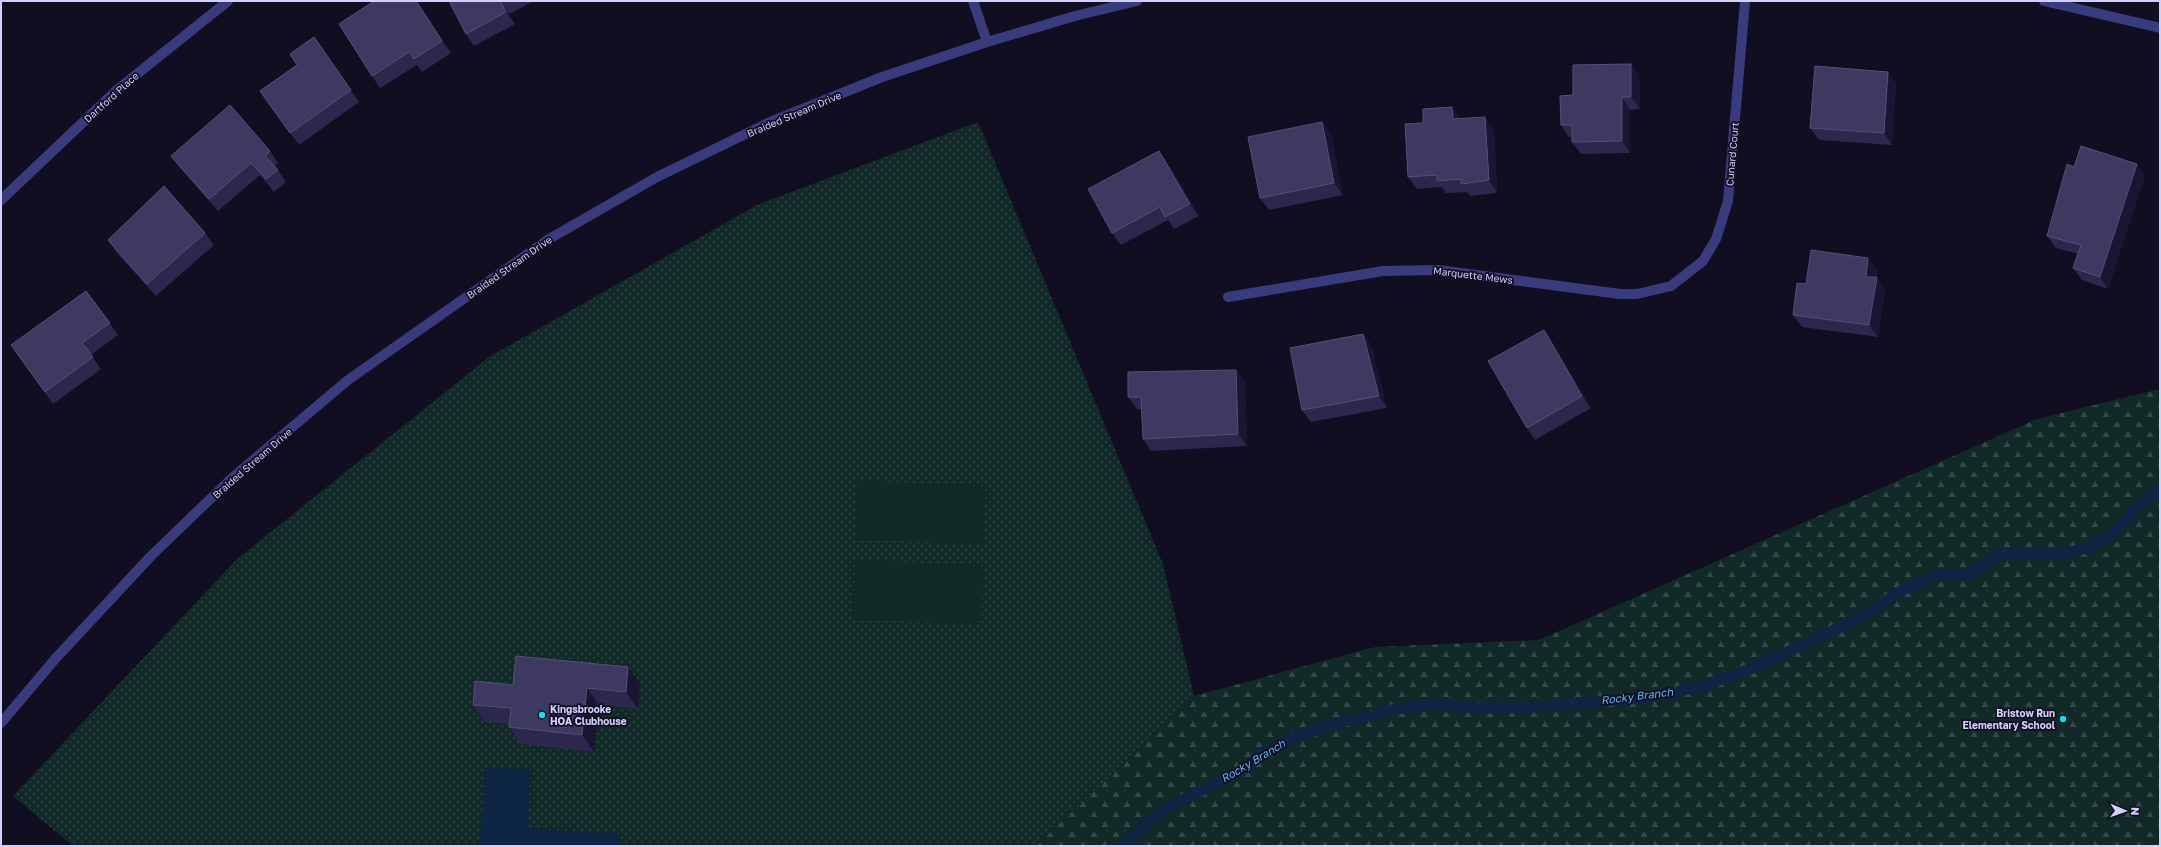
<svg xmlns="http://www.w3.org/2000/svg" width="2161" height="847" viewBox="0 0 2161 847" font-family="'Golos Text',sans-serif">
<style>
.forest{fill:url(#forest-firs)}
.park{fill:url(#park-dots)}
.garden{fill:#112a28}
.water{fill:#0e2544}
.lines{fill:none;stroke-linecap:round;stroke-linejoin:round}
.stream{stroke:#0e2544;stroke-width:11}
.service{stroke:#3a3b7d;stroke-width:10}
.minor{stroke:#3a3b7d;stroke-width:10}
.wall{fill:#2c274d}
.shaded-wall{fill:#1a1533}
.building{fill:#3e3960;stroke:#555079}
.poi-dot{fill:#09e2ef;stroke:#100e20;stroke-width:1.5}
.labels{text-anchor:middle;stroke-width:3.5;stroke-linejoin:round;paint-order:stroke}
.street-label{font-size:10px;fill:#d2cefd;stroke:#100e20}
.poi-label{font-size:10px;font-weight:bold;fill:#d2cefd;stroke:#100e20;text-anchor:start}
.water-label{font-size:11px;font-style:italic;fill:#60b9f9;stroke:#100e20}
</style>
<defs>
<pattern id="forest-firs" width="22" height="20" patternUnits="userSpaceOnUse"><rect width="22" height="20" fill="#112a28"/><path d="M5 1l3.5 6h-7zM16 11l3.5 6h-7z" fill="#334848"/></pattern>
<pattern id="park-dots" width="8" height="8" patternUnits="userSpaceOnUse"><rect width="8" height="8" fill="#112a28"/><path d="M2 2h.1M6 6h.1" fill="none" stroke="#334848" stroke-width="1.8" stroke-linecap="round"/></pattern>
</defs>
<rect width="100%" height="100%" fill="#100e20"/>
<path class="forest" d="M2160 389V846H1036L1194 696 1375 647 1539 640 2037 419Z"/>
<path class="park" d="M978 122 1163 564 1194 696 1036 846H73L13 796 237 559 489 357 757 205Z"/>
<path class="garden" d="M858 481 986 486 983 544 855 539Z
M855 560 983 566 981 624 852 619Z"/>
<path class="water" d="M485 767 531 770 528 828 619 834 618 846H480Z"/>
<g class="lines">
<path class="stream" d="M1122 846 1166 808 1243 770 1260 755 1295 737 1342 722 1395 709 1430 704 1479 708H1523L1660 696 1705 685 1748 670 1807 643 1858 619 1901 591 1936 575 1971 574 2000 553 2063 554 2091 547 2110 535 2125 521 2137 506 2160 490"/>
<path class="service" d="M1228 297 1383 271 1438 270 1620 294H1637L1671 286"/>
<path class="minor" d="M973 1 987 42
M2044 1 2160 28
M1 200 117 90 228 1
M1671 286 1703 261 1716 239 1728 201 1745 1
M1 723 56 658 151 556 232 478 348 380 549 239 657 177 768 123 882 77 987 42 1075 16 1137 1"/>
</g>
<path class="wall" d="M374 1H417L451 53 422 72 417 65 380 88 372 76Z
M449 1H534L509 14 515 24 474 46 466 34Z
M314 37 359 102 299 145 260 91 297 65Z
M1631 64 1639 76 1640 109 1630 110V153L1581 154 1572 142V137H1569L1561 125 1573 95Z
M1888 72 1896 84 1892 145 1819 140 1810 128Z
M1460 118 1494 129 1497 193 1470 196 1467 192 1446 193 1442 187 1417 189 1408 177 1423 123Z
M1322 122 1331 134 1343 195 1269 210 1260 198Z
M270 151 278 163 275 166 286 182 274 192 260 175 218 211 180 168 171 156Z
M1159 151 1168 163 1199 216 1174 229 1168 220 1121 245 1112 233Z
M2074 167 2145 176 2108 289 2082 280 2073 268 2078 254 2056 248 2047 236Z
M205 233 214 245 156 296 116 252 108 240Z
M1868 258 1877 270 1876 277 1885 290 1878 337 1802 327 1793 315Z
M86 291 118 335 91 355 101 369 53 404 19 357Z
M1544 330 1552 342 1591 408 1535 440 1527 428Z
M1363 334 1372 347 1387 408 1311 422 1302 410Z
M1236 370 1245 382 1247 446 1151 451 1143 439 1141 409H1137L1128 397Z
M640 684 638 709 599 705 594 752 521 744 509 727 510 724 485 722 473 705 513 685Z"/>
<path class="shaded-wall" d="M416 1H417L451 53 442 41Z
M501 2 509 14 515 24 506 12Z
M1631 64 1639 76 1640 109 1631 97Z
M1888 72 1896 84 1892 145 1884 133Z
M1622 97 1630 110V153L1622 141Z
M1452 107 1461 119H1453Z
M1485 117 1494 129 1497 193 1489 180Z
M1322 122 1331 134 1343 195 1334 183Z
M1159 151 1168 163 1199 216 1190 204Z
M2137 164 2145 176 2108 289 2100 277Z
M1868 258 1877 270 1874 289 1866 277Z
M1877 277 1885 290 1878 337 1869 325Z
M1544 330 1552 342 1591 408 1582 396Z
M1363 334 1372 347 1387 408 1379 396Z
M1236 370 1245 382 1247 446 1238 434Z
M628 667 640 684 638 709 626 692Z
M587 688 599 705 594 752 582 735Z"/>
<path class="building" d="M374 1H416L442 41 414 59 409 52 372 76 339 24Z
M449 1H503L501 2 506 12 466 34Z
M314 37 351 90 290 133 260 91 297 65 290 54Z
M1631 64V97H1622V141L1572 142V125H1561L1560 96 1573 95V65Z
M1815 66 1888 72 1884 133 1810 128Z
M230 105 270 151 265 156 278 170 266 179 251 163 209 199 171 156Z
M1452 107 1453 119 1485 117 1489 180 1461 184V179L1437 181V175L1408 177 1405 124 1423 123V109Z
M1322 122 1334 183 1260 198 1248 137Z
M2081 146 2137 164 2100 277 2073 268 2081 245 2047 236 2067 164 2074 167Z
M1159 151 1190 204 1165 217 1160 207 1112 233 1088 189Z
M164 186 205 233 147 284 108 240Z
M1811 250 1868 258 1866 277H1877L1869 325 1793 315 1797 283 1806 284Z
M86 291 110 323 82 343 93 357 45 392 11 345Z
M1544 330 1582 396 1527 428 1488 361Z
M1363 334 1379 396 1302 410 1290 348Z
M1236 370 1238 434 1143 439 1141 397H1128V372Z
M516 656 628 667 626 692 587 688 582 735 509 727 511 708 473 705 475 681 513 685Z"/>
<g class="poi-dot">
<circle cx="542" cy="715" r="4"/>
<circle cx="2063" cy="719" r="4"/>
</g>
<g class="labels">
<g class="street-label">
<text transform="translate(111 97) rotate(-42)" y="4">Dartford Place</text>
<text transform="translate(794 114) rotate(-23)" y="4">Braided Stream Drive</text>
<text transform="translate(1732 154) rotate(-85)" y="4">Cunard Court</text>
<text transform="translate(509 267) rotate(-35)" y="4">Braided Stream Drive</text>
<text transform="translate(1473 275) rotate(7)" y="4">Marquette Mews</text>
<text transform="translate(252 463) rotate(-41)" y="4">Braided Stream Drive</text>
</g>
<g class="poi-label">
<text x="550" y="713">Kingsbrooke<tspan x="550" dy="12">HOA Clubhouse</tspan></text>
<text x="2055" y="717" text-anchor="end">Bristow Run<tspan x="2055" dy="12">Elementary School</tspan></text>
</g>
<g class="water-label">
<text transform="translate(1637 696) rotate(-7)" y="4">Rocky Branch</text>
<text transform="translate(1253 761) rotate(-31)" y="4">Rocky Branch</text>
</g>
</g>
<rect width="2161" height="847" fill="none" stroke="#d2cefd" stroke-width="4"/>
<g transform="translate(2125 811) rotate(92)" stroke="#100e20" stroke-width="3" paint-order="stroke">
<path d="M0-3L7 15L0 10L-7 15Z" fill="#d2cefd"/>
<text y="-6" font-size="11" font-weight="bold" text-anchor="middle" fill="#d2cefd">N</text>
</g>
</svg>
